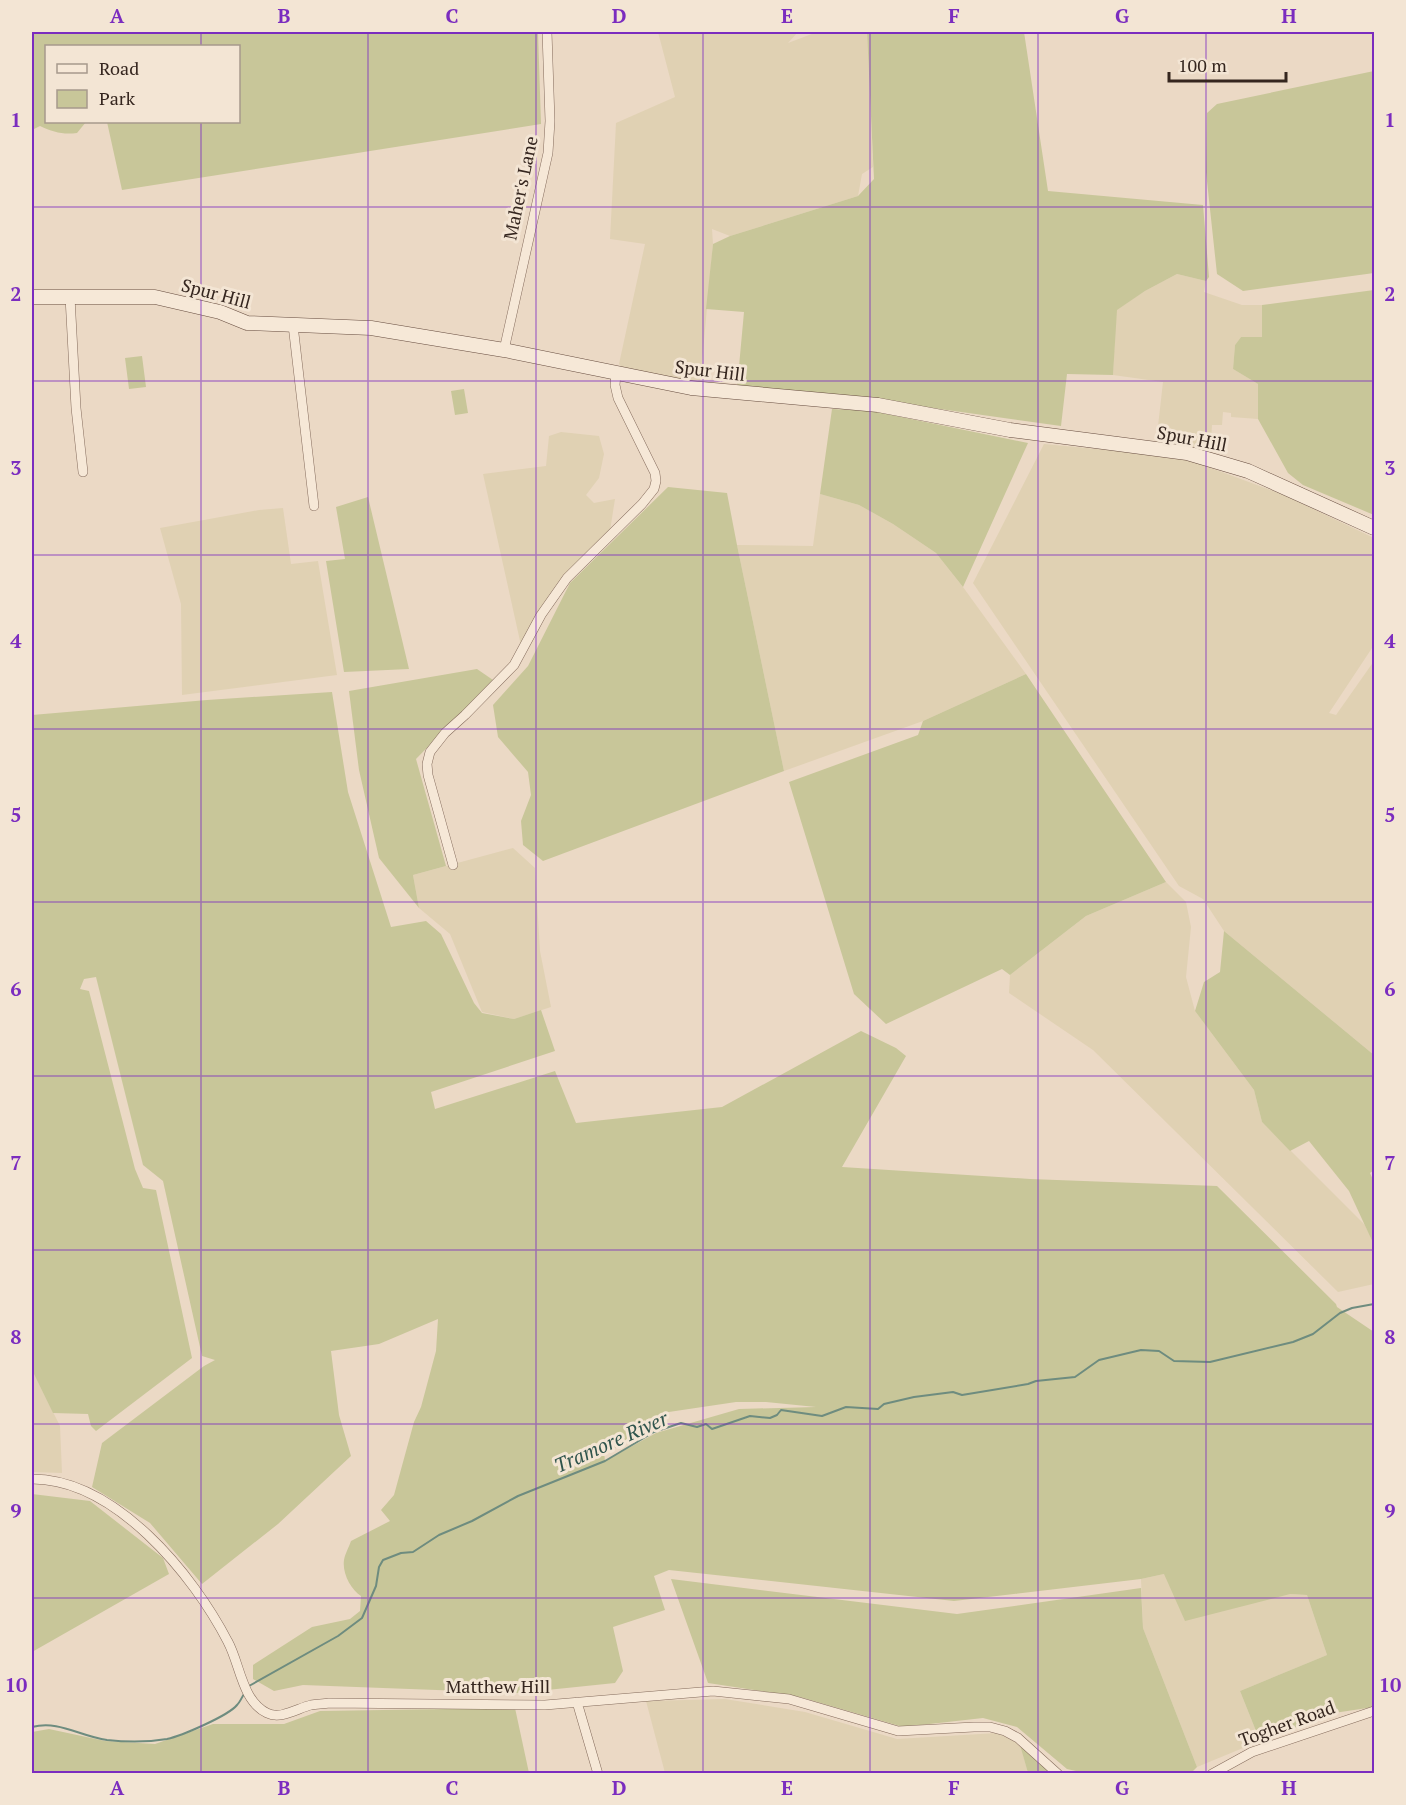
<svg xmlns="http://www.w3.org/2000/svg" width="1406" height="1805" viewBox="0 0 1406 1805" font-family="'PT Serif',serif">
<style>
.farmland{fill:#e0d1b3}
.green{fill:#c8c699;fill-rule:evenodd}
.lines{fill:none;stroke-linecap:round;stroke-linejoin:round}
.stream{stroke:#6e8c7f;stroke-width:2}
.street-casing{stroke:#846b5c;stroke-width:10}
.secondary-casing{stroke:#664c3f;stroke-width:15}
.street{stroke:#f6e8d7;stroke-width:9}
.secondary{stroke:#f6e8d7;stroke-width:14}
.grid{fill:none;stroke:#7b2cbf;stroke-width:1.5;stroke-opacity:0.55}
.labels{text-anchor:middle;stroke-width:6;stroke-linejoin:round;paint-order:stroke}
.street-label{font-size:18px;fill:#35261f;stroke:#f3e5d4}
.water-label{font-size:20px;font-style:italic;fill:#2f544c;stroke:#f3e5d4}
.neatline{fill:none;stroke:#7b2cbf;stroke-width:2}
.grid-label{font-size:20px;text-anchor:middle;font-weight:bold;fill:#7b2cbf}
</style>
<rect width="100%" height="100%" fill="#ebd9c5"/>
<path class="farmland" d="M658 32H798L788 43 817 32H867L873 167 862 174 858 196 730 236 712 229 713 244 700 383 623 370 619 364 645 244 610 239 616 123 675 97Z
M1177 274 1206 281 1204 292 1242 305H1262V337H1241L1235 345 1233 369 1258 384V419L1231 417V413L1223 412 1222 425H1212L1211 441H1221L1220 450 1156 444 1163 382 1113 375 1116 310 1145 291Z
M561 432 599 436 604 454 599 478 586 495 594 503 615 499 609 537 567 578 522 650 483 474 546 466 549 436Z
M1044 444 1181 457 1284 495 1374 538V645L1329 713 1336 715 1374 661V1055L1224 931 1203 899 1179 886 973 583Z
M820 494 859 505 893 524 936 553 963 587 1026 674 923 721 784 771 737 545 813 546Z
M283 508 291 564 318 561 337 675 182 695 181 604 160 528 259 510Z
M513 848 535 868 540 951 551 1007 514 1019 482 1012 450 934 419 908 413 875Z
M1166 882 1186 902 1191 927 1186 977 1195 1011 1254 1090 1262 1122 1365 1225 1374 1245V1284L1338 1292 1093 1050 1009 993 1010 975 1086 916Z
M32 1370 60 1426 62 1473 32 1472Z
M1164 1574 1290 1594 1307 1595 1327 1655 1240 1691 1260 1741 1197 1767 1143 1628 1141 1579Z
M725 1699 805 1712 897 1739 997 1733 1020 1744 1028 1773H665L646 1701Z"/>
<path class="green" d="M32 32H538L541 124 122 190 107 122H238V46H46V122H86L77 133C63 135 53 132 40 126L32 130Z
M867 32H1024L1048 191 1203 205 1209 277 1206 281 1177 274 1145 291 1117 310 1113 375 1067 374 1061 426 869 399 737 388 744 312 706 309 713 244 730 236 858 196 874 179Z
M1374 71V273L1243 291 1217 274 1206 172 1207 113 1217 104Z
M1374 290V515L1303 485 1288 473 1258 419V384L1233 369 1235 345 1241 337H1262V305Z
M142 356 146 387 129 389 125 358Z
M464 389 468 413 455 415 451 391Z
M832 409 872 411 1028 443 963 587 936 553 893 524 859 505 820 494Z
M668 487 727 493 737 545 784 771 543 861 523 845 521 821 531 795 528 772 498 737 493 705 528 666 570 583Z
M368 497 409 669 344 672 326 561 345 559 336 507Z
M477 669 493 680 416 759 446 866 413 875 419 908 379 858 359 770 349 691Z
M1026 674 1166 882 1086 916 1010 975 1002 969 886 1024 854 994 789 782 918 735 923 721Z
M332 692 348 792 391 927 426 921 441 934 474 1003 482 1013 514 1019 541 1010 555 1051 431 1092 435 1109 555 1071 576 1123 722 1107 861 1031 896 1048 906 1056 842 1167 1030 1179 1217 1186 1336 1304 1337 1307 1374 1332V1707L1334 1713 1260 1741 1240 1691 1327 1655 1307 1595 1290 1594 1185 1621 1164 1574 1141 1579 954 1601 669 1570 654 1576 665 1610 613 1627 623 1671 615 1683 518 1693 303 1685 274 1691 253 1679V1665L312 1627 350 1619 360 1611 361 1596C351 1590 342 1573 344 1560 345 1554 349 1547 351 1541L390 1521 381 1510 394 1495 414 1422 421 1407 436 1351 438 1319 379 1344 331 1351 339 1415 351 1456 278 1524 202 1584 150 1523 92 1487 102 1443 204 1366 215 1360 202 1356 163 1181 143 1165 96 977 84 979 80 989 89 991 135 1169 143 1188 156 1190 192 1358 96 1431 91 1426 88 1414 53 1413 32 1370V715L207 700ZM736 1402H766L816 1407 739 1409 656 1433 605 1461 603 1441 610 1452 662 1413Z
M1224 931 1374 1055V1170L1370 1173 1374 1182V1245L1349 1191 1309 1141 1290 1151 1262 1122 1254 1090 1195 1011 1204 982 1220 972Z
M32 1494 90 1501 163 1558 169 1574 32 1652Z
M671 1579 957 1614 1141 1588 1143 1628 1197 1767 1191 1773H1085L1067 1769 1017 1727 983 1718 903 1727 800 1697 708 1683Z
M515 1708 529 1773 32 1774V1732L49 1729 105 1741 155 1744 213 1724H284L320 1711Z
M1018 1738 1058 1773H1028Z"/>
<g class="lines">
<path class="stream" d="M249 1686 338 1636 362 1618 376 1586 379 1567 383 1560 401 1553 413 1552 439 1535 472 1521 518 1496 605 1461 654 1432 681 1423 697 1427 706 1424 712 1429 750 1416 770 1418 777 1415 781 1410 822 1416 846 1407 878 1409 884 1404 914 1397 953 1392 962 1395 1028 1384 1036 1381 1075 1377 1099 1360 1141 1350 1159 1351 1174 1361 1210 1362 1293 1342 1313 1334 1340 1313 1352 1308 1374 1304
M32 1727C59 1720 79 1736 107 1740 125 1742 149 1742 167 1739 181 1736 228 1716 237 1705 240 1702 242 1697 244 1694"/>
<g class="street-casing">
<path id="street" d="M70 297 76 408 83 472
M293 325 314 506
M504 350 548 153 550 121 547 32
M453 865 428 775 427 764 430 752 445 733 465 715 514 665 541 615 567 578 642 504 654 489 656 481 655 473 618 398 615 385 616 374
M32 1479C115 1479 193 1574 228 1642 240 1664 242 1701 267 1713 281 1720 298 1708 311 1705 317 1704 324 1704 329 1703L545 1705 713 1691 789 1699 898 1731 974 1727H990L1005 1731 1018 1738 1058 1774
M577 1702 598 1774
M1212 1774 1252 1752 1374 1711"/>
</g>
<g class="secondary-casing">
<path id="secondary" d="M32 297H155L220 312 247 323 371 328 504 350 691 388 878 405 1010 430 1187 453 1248 471 1374 528"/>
</g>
<use href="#street" class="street"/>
<use href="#secondary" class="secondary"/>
</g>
<path class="grid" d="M201 32V46M368 32V1774M536 32V1774M703 32V1774M870 32V1774M1038 32V1774M1206 32V1774M201 122V1774M32 207H1374M32 381H1374M32 555H1374M32 729H1374M32 902H1374M32 1076H1374M32 1250H1374M32 1424H1374M32 1598H1374"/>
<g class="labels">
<g class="street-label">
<text transform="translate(521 188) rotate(-78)" y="6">Maher's Lane</text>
<text transform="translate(216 294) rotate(15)" y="6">Spur Hill</text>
<text transform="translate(710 371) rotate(7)" y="6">Spur Hill</text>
<text transform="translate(1192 439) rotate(11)" y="6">Spur Hill</text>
<text x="498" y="1693">Matthew Hill</text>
<text transform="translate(1287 1724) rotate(-20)" y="6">Togher Road</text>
</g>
<g class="water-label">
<text transform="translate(611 1442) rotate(-24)" y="7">Tramore River</text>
</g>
</g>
<rect width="1406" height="1805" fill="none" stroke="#f3e5d4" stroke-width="66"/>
<rect x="45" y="45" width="195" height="78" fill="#f3e5d4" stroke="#a7998c" stroke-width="1.5"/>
<rect x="57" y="64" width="30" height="9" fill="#f6e8d7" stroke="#a7998c" stroke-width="1.5"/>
<text x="99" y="75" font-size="18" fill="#35261f">Road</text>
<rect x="57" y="90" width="30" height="18" fill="#c8c699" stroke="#a7998c" stroke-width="1.5"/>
<text x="99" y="105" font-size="18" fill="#35261f">Park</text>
<path d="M1169 72v9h117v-9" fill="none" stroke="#35261f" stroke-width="3"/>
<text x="1178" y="72" font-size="18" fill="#35261f" stroke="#f3e5d4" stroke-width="4.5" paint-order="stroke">100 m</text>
<rect x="33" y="33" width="1340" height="1739" class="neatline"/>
<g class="grid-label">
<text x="117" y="23">A</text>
<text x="284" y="23">B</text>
<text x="452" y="23">C</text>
<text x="619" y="23">D</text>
<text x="787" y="23">E</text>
<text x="954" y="23">F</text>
<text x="1122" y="23">G</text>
<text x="1289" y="23">H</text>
<text x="16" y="127">1</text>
<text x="1390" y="127">1</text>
<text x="16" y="301">2</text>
<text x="1390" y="301">2</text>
<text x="16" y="475">3</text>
<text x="1390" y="475">3</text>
<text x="16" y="648">4</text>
<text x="1390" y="648">4</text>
<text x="16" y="822">5</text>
<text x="1390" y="822">5</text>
<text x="16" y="996">6</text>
<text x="1390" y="996">6</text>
<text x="16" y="1170">7</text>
<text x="1390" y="1170">7</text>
<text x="16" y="1344">8</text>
<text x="1390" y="1344">8</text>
<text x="16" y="1518">9</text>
<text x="1390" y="1518">9</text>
<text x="16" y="1692">10</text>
<text x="1390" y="1692">10</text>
<text x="117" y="1795">A</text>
<text x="284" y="1795">B</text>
<text x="452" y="1795">C</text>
<text x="619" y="1795">D</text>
<text x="787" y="1795">E</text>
<text x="954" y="1795">F</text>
<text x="1122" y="1795">G</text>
<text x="1289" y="1795">H</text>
</g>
</svg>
